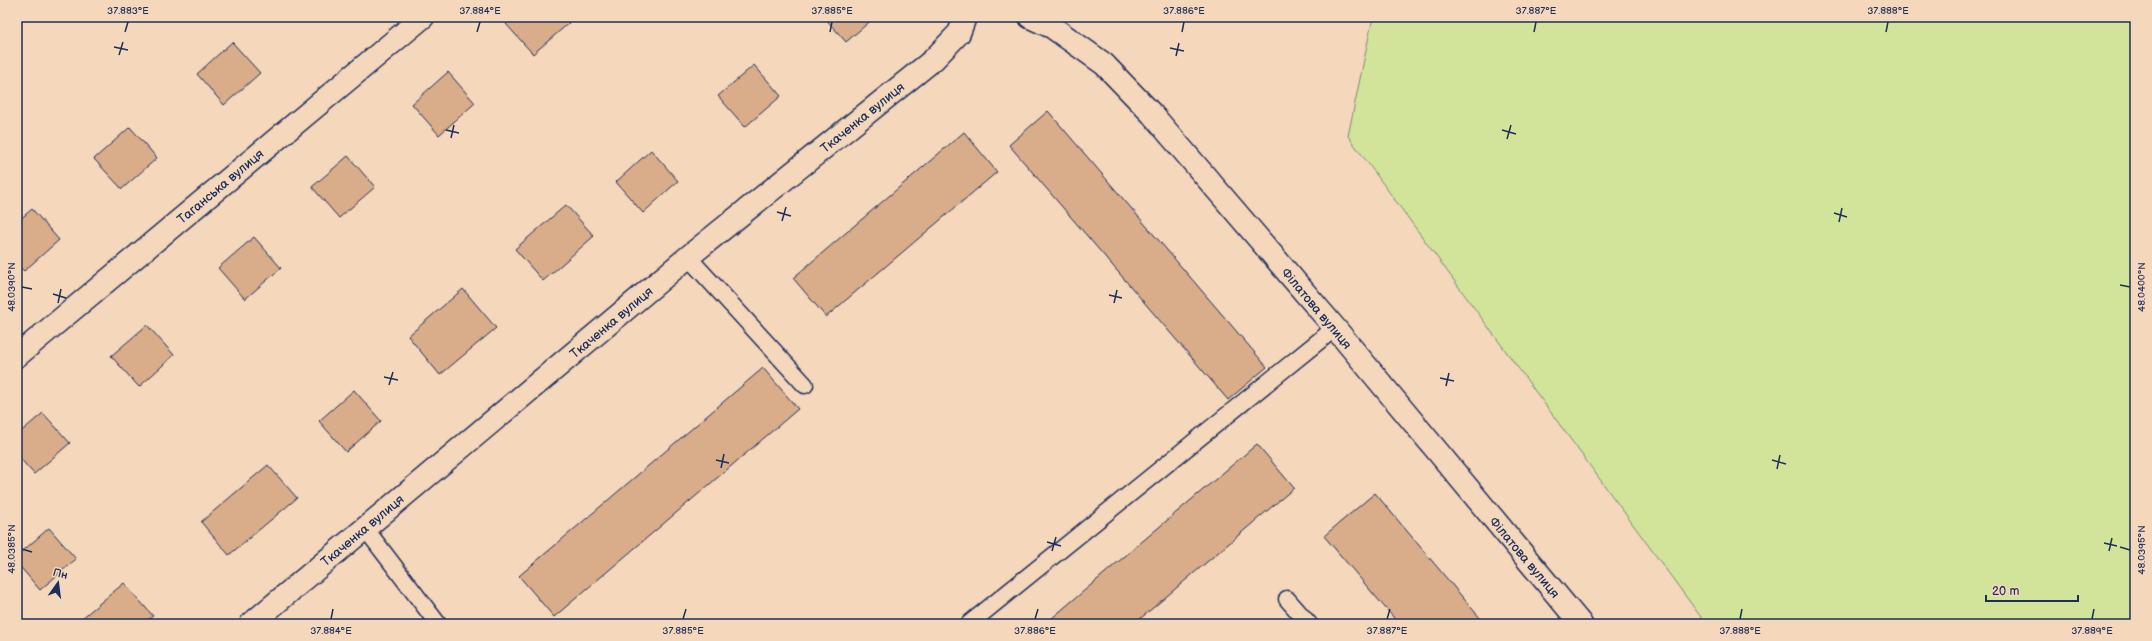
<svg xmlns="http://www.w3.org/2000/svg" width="2152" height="641" viewBox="0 0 2152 641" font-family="'Balsamiq Sans',sans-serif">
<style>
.green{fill:#d2e499;stroke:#768a7c}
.building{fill:#d9ac8a;stroke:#1b2f5e}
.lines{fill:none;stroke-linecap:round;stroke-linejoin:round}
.lane-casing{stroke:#1b2f5e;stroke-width:19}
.street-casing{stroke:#1b2f5e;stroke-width:25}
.secondary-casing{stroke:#1b2f5e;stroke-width:25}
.lane{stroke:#f5d7bb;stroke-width:16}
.street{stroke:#f5d7bb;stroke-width:22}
.secondary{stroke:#f5d7bb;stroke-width:22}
.ticks{fill:none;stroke:#1b2f5e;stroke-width:1.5}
.labels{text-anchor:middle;stroke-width:3.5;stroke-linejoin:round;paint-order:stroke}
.street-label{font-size:13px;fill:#1b2f5e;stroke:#f5d7bb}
.neatline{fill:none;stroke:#1b2f5e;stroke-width:1.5}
.ticks-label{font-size:10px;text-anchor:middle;fill:#1b2f5e}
</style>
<rect width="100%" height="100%" fill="#f5d7bb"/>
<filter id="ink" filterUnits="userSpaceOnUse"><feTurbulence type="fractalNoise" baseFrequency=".025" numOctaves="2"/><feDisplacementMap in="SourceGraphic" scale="8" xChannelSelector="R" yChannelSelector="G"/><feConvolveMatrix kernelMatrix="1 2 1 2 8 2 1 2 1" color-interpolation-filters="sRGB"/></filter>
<g filter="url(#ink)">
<path class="green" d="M1373 17H2135V624H1706L1348 136Z"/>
<path class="building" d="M513 17H563L569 23 533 54 506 24Z
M824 17H875L846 42Z
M232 42 260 73 224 105 197 74Z
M754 65 781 96 745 127 718 96Z
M448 72 475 103 439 135 412 104Z
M1048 111 1267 367 1228 400 1009 145Z
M130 127 157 158 122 189 94 159Z
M964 132 997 172 826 317 793 278Z
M651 150 678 181 643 213 616 182Z
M348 156 375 187 339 218 312 187Z
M566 205 594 236 543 281 515 249Z
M32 209 59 240 24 271 17 264V222Z
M254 237 281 268 245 299 218 268Z
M463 289 496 328 440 375 408 336Z
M147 325 174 355 139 387 111 356Z
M763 368 798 409 554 617 519 576Z
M354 390 381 421 346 452 319 421Z
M43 413 70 443 34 474 17 455V435Z
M1257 444 1294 488 1134 624H1045Z
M268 465 297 498 229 555 201 522Z
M1375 493 1485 624H1399L1324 536Z
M49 528 76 559 40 590 17 563V556Z
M124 583 153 616 143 624H75Z"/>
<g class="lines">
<g class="lane-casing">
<path id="lane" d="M688 257 805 385
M365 528 438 624
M1287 599 1309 624
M969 624 1335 328"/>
</g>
<g class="street-casing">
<path id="street" d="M1030 17 1052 27 1104 64 1152 114 1335 328 1581 624
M17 356 423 17"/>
</g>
<g class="secondary-casing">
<path id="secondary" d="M251 624 688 257 933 60 959 33 965 17"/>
</g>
<use href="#lane" class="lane"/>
<use href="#street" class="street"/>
<use href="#secondary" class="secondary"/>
</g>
</g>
<path class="ticks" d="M125 32 128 22M477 32 480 22M830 32 832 22M1182 32 1184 22M1534 32 1536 22M1886 32 1888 22M114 47 128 50M1170 48 1184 51M119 55 123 42M1176 56 1179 43M446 130 459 133M1502 130 1516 134M451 138 454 125M1507 139 1511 125M777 212 791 216M1834 213 1847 217M782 221 786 207M1839 222 1842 208M2120 285 2130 287M22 287 32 289M53 294 66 298M1109 295 1122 298M58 303 61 289M1114 303 1117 290M384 377 398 380M1440 378 1454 381M389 385 393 372M1446 386 1449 373M716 460 729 463M1772 460 1786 464M721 468 724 454M1777 469 1780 455M1047 542 1061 546M2104 543 2117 546M2120 547 2130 550M22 549 32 552M1052 551 1056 537M2109 551 2112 538M331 619 333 609M683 619 686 609M1035 619 1038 609M1387 619 1390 609M1740 619 1742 609M2092 619 2094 609"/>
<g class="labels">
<g class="street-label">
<text transform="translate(862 117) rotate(-39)" y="5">Ткаченка вулиця</text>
<text transform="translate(220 186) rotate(-40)" y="5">Таганська вулиця</text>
<text transform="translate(1317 308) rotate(50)" y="5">Філатова вулиця</text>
<text transform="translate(611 322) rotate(-40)" y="5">Ткаченка вулиця</text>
<text transform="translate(362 530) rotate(-40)" y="5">Ткаченка вулиця</text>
<text transform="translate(1525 557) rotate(50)" y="5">Філатова вулиця</text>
</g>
</g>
<rect width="2152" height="641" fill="none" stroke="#f5d7bb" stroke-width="44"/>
<g transform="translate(58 583) rotate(14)" stroke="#f5d7bb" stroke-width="3" paint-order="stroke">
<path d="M0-3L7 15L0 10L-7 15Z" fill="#1b2f5e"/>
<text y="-6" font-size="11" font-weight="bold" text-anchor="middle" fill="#1b2f5e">Пн</text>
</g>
<path d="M1986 595v6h92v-6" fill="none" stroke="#1b2f5e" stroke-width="2"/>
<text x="1992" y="595" font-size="12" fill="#1b2f5e" stroke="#f5d7bb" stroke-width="3" paint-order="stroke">20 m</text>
<rect x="22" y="22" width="2108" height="597" class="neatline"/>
<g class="ticks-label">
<text x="128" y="14">37.883°E</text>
<text x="480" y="14">37.884°E</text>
<text x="832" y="14">37.885°E</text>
<text x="1184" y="14">37.886°E</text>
<text x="1536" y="14">37.887°E</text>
<text x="1888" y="14">37.888°E</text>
<text transform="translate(11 287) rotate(-90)" y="4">48.0390°N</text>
<text transform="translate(2141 287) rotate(-90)" y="4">48.0400°N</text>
<text transform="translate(11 549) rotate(-90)" y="4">48.0385°N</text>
<text transform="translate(2141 550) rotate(-90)" y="4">48.0395°N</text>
<text x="331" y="634">37.884°E</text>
<text x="683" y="634">37.885°E</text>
<text x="1035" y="634">37.886°E</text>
<text x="1387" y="634">37.887°E</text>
<text x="1740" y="634">37.888°E</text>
<text x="2092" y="634">37.889°E</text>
</g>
</svg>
